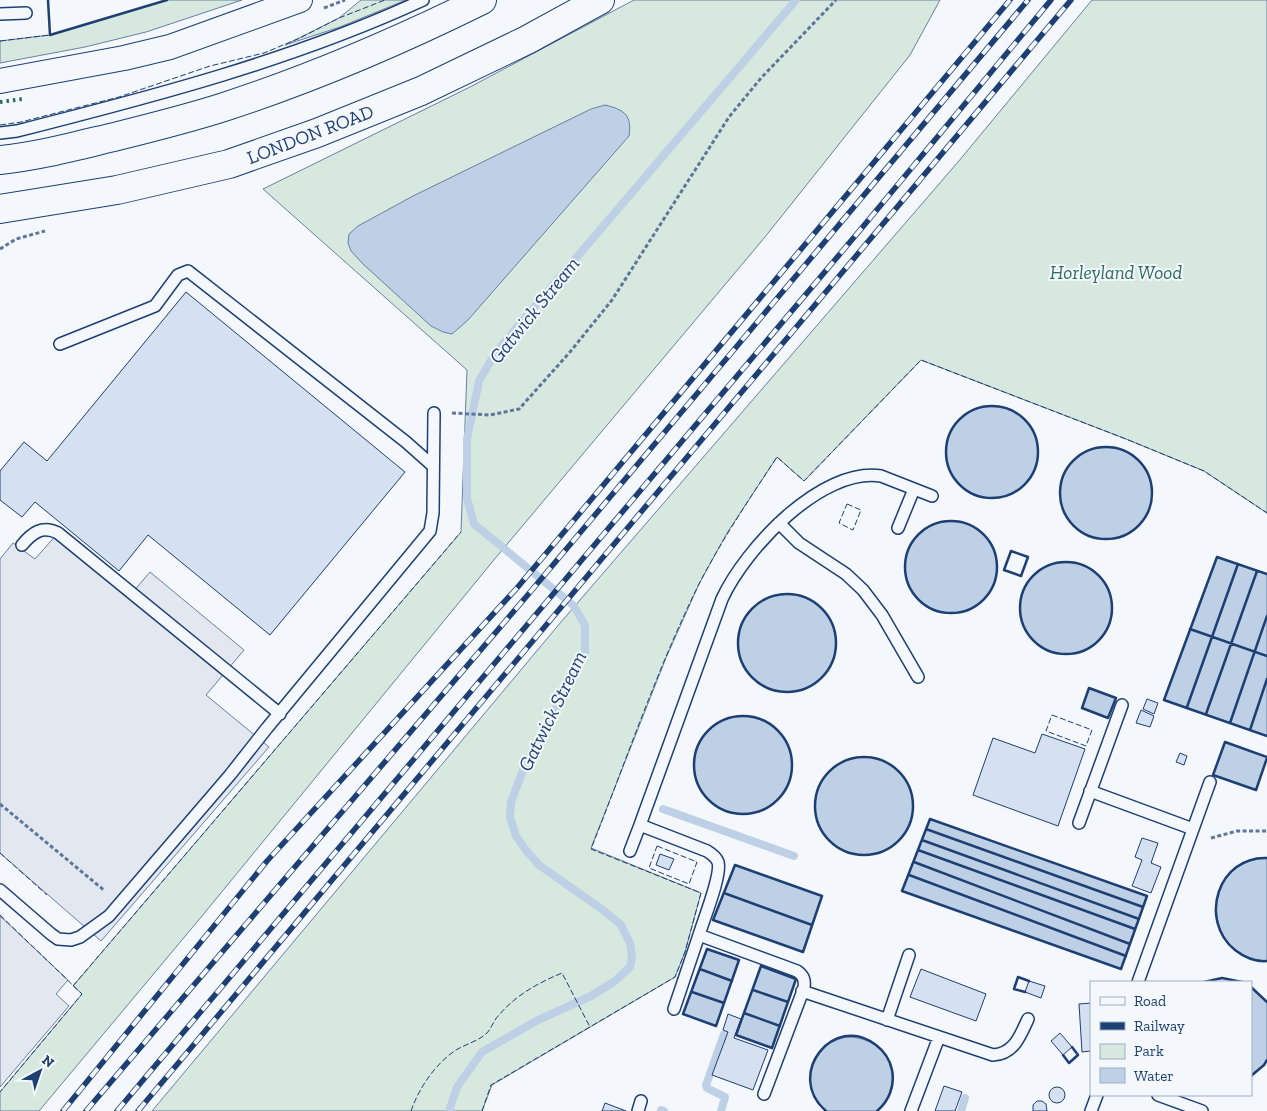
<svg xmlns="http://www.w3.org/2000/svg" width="1267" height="1111" viewBox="0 0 1267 1111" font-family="'Zilla Slab',serif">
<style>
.green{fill:#d7e8df;stroke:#687fa3}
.parking{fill:#e3e8f0;stroke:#687fa3}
.water{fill:#bed0e5;stroke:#687fa3}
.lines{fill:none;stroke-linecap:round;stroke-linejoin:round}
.stream{stroke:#bed0e5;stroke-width:8}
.building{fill:#d5e0f0;stroke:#1d3f73}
.service-casing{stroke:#1d3f73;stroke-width:14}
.minor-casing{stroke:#1d3f73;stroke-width:26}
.primary-casing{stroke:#1d3f73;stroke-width:30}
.path{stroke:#5e769c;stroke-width:3;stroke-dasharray:4 2.5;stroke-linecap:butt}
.service{stroke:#f4f7fb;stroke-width:11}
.minor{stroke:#f4f7fb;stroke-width:24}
.primary{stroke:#f4f7fb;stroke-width:28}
.rail-casing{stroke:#1d3f73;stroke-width:5.5}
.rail{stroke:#f4f7fb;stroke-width:4;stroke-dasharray:11;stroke-linecap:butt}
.hedge{stroke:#2c6c60;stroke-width:4;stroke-dasharray:2.5 4;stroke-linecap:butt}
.fence{stroke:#1d3f73;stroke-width:1;stroke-dasharray:6 2.5;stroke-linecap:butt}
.wall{stroke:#1d3f73;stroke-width:2.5}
.labels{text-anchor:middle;stroke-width:4;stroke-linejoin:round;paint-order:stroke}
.street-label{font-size:19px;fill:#1d3f73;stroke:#f4f7fb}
.park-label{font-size:19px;font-style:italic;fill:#2c6c60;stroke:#f4f7fb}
.water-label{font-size:20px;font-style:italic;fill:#1d3f73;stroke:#f4f7fb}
</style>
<rect width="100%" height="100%" fill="#f4f7fb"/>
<path class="green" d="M167 0H242L146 32 85 47 0 63V41L50 35Z
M361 0H406L340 27 285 45 339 18Z
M634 0H940L910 55 765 237 493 561 202 916 39 1111H0V1092L82 994 73 986 461 532 467 370 263 189 470 87Z
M1092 0H1267V513L1204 471 1126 439 921 360 804 481 777 457 727 533 699 584 666 658 591 848 701 893 685 952 675 977 492 1085 482 1111H152L561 622 958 162Z"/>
<path class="parking" d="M58 533 132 593 150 572 244 650 206 695 269 747 101 941 0 853V559L13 543 35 559Z
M0 916 68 980 56 994 69 1006 0 1087Z"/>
<path class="water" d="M605 105C625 110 632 115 629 136L468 320 452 334 443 332 431 326 363 264 351 251 348 243 349 234 358 226 413 196 591 109Z
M946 452a46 46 0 1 1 92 0a46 46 0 1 1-92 0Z
M1060 493a46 46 0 1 1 92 0a46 46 0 1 1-92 0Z
M905 567a46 46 0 1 1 92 0a46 46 0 1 1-92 0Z
M1217 557 1267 574V736L1164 700Z
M1020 608a46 46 0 1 1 92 0a46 46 0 1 1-92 0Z
M738 643a49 49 0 1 1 98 0a49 49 0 1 1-98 0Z
M1089 688 1116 698 1108 718 1082 708Z
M694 765a49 49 0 1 1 98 0a49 49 0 1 1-98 0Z
M1225 742 1267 757 1256 790 1213 775Z
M815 806a49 49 0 1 1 98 0a49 49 0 1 1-98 0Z
M930 819 1147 896 1121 969 902 891Z
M1263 858H1267V961C1220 963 1198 898 1235 869 1243 863 1252 860 1263 858Z
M735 865 822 896 803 952 713 920Z
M707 949 739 960 716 1026 683 1014Z
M761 966 796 979 772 1048 736 1035Z
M1251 987 1267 1002V1060L1264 1065 1251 1076Z
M847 1037C889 1037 910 1082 877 1111H826C797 1086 810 1044 847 1037Z"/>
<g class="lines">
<path class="stream" d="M663 809 794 856
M661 1110 664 1111
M449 1111 457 1087 482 1052 538 1020 591 996 615 981 630 967 632 957 630 943 621 925 603 910 539 865 525 849 516 836 510 817 511 802 523 770 585 653V625L573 605 474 524 467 498V439L479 381 496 352 796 0
M721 1111 725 1097 707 1088 706 1085 724 1034
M961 1111 965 1098"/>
</g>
<path class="building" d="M186 292 405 472 270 635 148 535 119 571 35 502 22 517 0 500V471L24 442 47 461Z
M1147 699 1158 703 1154 714 1143 709Z
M1141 710 1154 716 1150 727 1136 723Z
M1042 734 1085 749 1058 826 973 795 993 738 1035 753Z
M1180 753 1187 756 1184 765 1176 762Z
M1142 838 1158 843 1151 863 1161 867 1151 893 1132 886 1142 860 1135 857Z
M660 854 674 859 669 870 656 865Z
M921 969 986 994 976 1021 910 997Z
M1029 981 1045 986 1041 998 1025 992Z
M1091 1003V1051L1082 1052 1079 1004Z
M728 1014 741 1019 734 1038 768 1050 753 1090 712 1075 728 1032 723 1030Z
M1060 1033 1072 1047 1063 1055 1051 1041Z
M944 1086 962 1092 955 1111H935Z
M1049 1095a8 8 0 1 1 16 0a8 8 0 1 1-16 0Z
M1037 1101H1042L1046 1104 1047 1111H1033V1105Z
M605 1103 626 1111H602Z"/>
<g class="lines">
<g class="service-casing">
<path id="service" d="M0 14 26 13
M0 133 17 131C155 96 293 60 423 0
M60 344 155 306 178 275 188 271 406 442 433 466
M779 523 799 543 846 574 863 590 882 615 918 677
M898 528 914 489
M22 545C32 533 42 525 58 533L280 714
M1090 791 1193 829
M1079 823 1122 705
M640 825 722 599C745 549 821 467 881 476L932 496
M630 851 640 825 707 851C712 854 716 857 718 862 722 875 703 921 699 935
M0 890 51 934 58 939 71 940 80 937 109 916 230 775 267 728 430 531 433 513 434 413
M1138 982 1210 782
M802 991 993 1055C1014 1054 1020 1036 1028 1019
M674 1009 699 935 797 971C804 976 805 980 804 988L764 1094
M887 1020 909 955
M1158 1095 1202 1111
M638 1111 641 1101
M911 1111 939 1037
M1091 1111 1097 1095"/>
</g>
<g class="minor-casing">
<path id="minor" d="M0 81 124 58 170 47 300 0"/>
</g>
<g class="primary-casing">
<path id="primary" d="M0 160C40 156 80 145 118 136 154 127 190 118 224 107 313 78 399 41 482 0
M0 209 117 190 229 164 317 133 421 91 527 40 600 0"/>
</g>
<path class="path" d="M324 8 345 0
M0 249 16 239 45 231
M452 413 490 415 519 409 570 352 612 300 729 117 761 78 836 0
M0 804 105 891
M1211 838 1237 831H1267"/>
<use href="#service" class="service"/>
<use href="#minor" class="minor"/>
<use href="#primary" class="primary"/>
<g class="rail-casing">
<path id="rail" d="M63 1111 267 861 517 588 1010 0
M86 1111 526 597 1028 0
M117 1111 861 229 1051 0
M138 1111 1071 0"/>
</g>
<use href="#rail" class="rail"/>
<path class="hedge" d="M0 102 22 99"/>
<path class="fence" d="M0 41 50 35
M0 125 21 122 119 97 210 66 264 53 300 38 339 18 385 0
M847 504 861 510 853 530 839 523Z
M1052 715 1092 730 1086 746 1046 731Z
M657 846 697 862 689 884 649 868Z
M0 853 47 895
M0 915 82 994 0 1092
M73 986 461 532
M411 1111C419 1088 435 1064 456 1050 466 1044 476 1042 486 1034 492 1028 493 1021 499 1015 516 995 538 983 562 973L590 1027
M482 1111 491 1085 675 977 685 952 701 893 591 849C626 761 658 666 700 582 723 538 750 498 777 457L804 481 921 360 1126 439 1204 471 1267 513"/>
<path class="wall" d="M48 0 50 35 167 0
M946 452a46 46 0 1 1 92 0a46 46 0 1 1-92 0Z
M1060 493a46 46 0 1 1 92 0a46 46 0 1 1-92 0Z
M905 567a46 46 0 1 1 92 0a46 46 0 1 1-92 0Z
M1011 551 1028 557 1021 576 1004 570Z
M1020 608a46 46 0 1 1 92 0a46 46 0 1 1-92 0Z
M1267 574 1217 557 1164 700 1267 736
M738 643a49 49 0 1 1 98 0a49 49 0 1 1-98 0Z
M1190 629 1267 656
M1089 688 1116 698 1108 718 1082 708Z
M1187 707 1238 564
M1206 714 1257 571
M694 765a49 49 0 1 1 98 0a49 49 0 1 1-98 0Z
M1230 723 1267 616
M1250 730 1267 679
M815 806a49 49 0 1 1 98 0a49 49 0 1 1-98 0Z
M1267 757 1225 742 1213 775 1256 790 1267 758
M930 819 1147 896 1121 969 902 891Z
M926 829 1143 907
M922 840 1139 919
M918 850 1135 929
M1267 858C1218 856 1198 920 1235 950 1244 957 1255 962 1267 961
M914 862 1130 944
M735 865 822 896 803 952 713 920Z
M909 875 1126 956
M724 893 812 925
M707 949 739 960 716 1026 683 1014Z
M761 966 796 979 772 1048 736 1035Z
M700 969 732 981
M1204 982 1222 978 1242 982
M1251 987 1267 1002
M753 990 788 1002
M692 992 724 1003
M1025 992 1014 989 1018 977 1029 981
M744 1013 780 1026
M1063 1055 1069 1063 1078 1055 1072 1047
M1251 1076 1264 1065 1267 1060
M826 1111C784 1075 834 1012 876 1045 884 1051 890 1060 892 1070 895 1086 889 1101 877 1111"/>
</g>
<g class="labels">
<g class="street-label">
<text transform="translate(310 134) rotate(-21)" y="7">LONDON ROAD</text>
</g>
<g class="park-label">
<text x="1116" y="279">Horleyland Wood</text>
</g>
<g class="water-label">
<text transform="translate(534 310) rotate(-51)" y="7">Gatwick Stream</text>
<text transform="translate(552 711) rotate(-64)" y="7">Gatwick Stream</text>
</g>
</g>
<rect x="1090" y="981" width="162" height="115" fill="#f4f7fb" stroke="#9eadc5"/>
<rect x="1100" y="997" width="25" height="8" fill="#f4f7fb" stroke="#9eadc5"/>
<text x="1134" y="1006" font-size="15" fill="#1d3f73">Road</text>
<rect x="1100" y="1022" width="25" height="8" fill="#1d3f73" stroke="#9eadc5"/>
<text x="1134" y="1031" font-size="15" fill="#1d3f73">Railway</text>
<rect x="1100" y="1044" width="25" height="15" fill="#d7e8df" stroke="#9eadc5"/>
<text x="1134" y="1056" font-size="15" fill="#1d3f73">Park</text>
<rect x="1100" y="1068" width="25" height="15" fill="#bed0e5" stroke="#9eadc5"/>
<text x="1134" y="1081" font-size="15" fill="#1d3f73">Water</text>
<g transform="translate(40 1071) rotate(40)" stroke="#f4f7fb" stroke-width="4" paint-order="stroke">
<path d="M0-4L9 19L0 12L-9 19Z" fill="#1d3f73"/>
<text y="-8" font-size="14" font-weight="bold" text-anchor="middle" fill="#1d3f73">N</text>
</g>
</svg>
